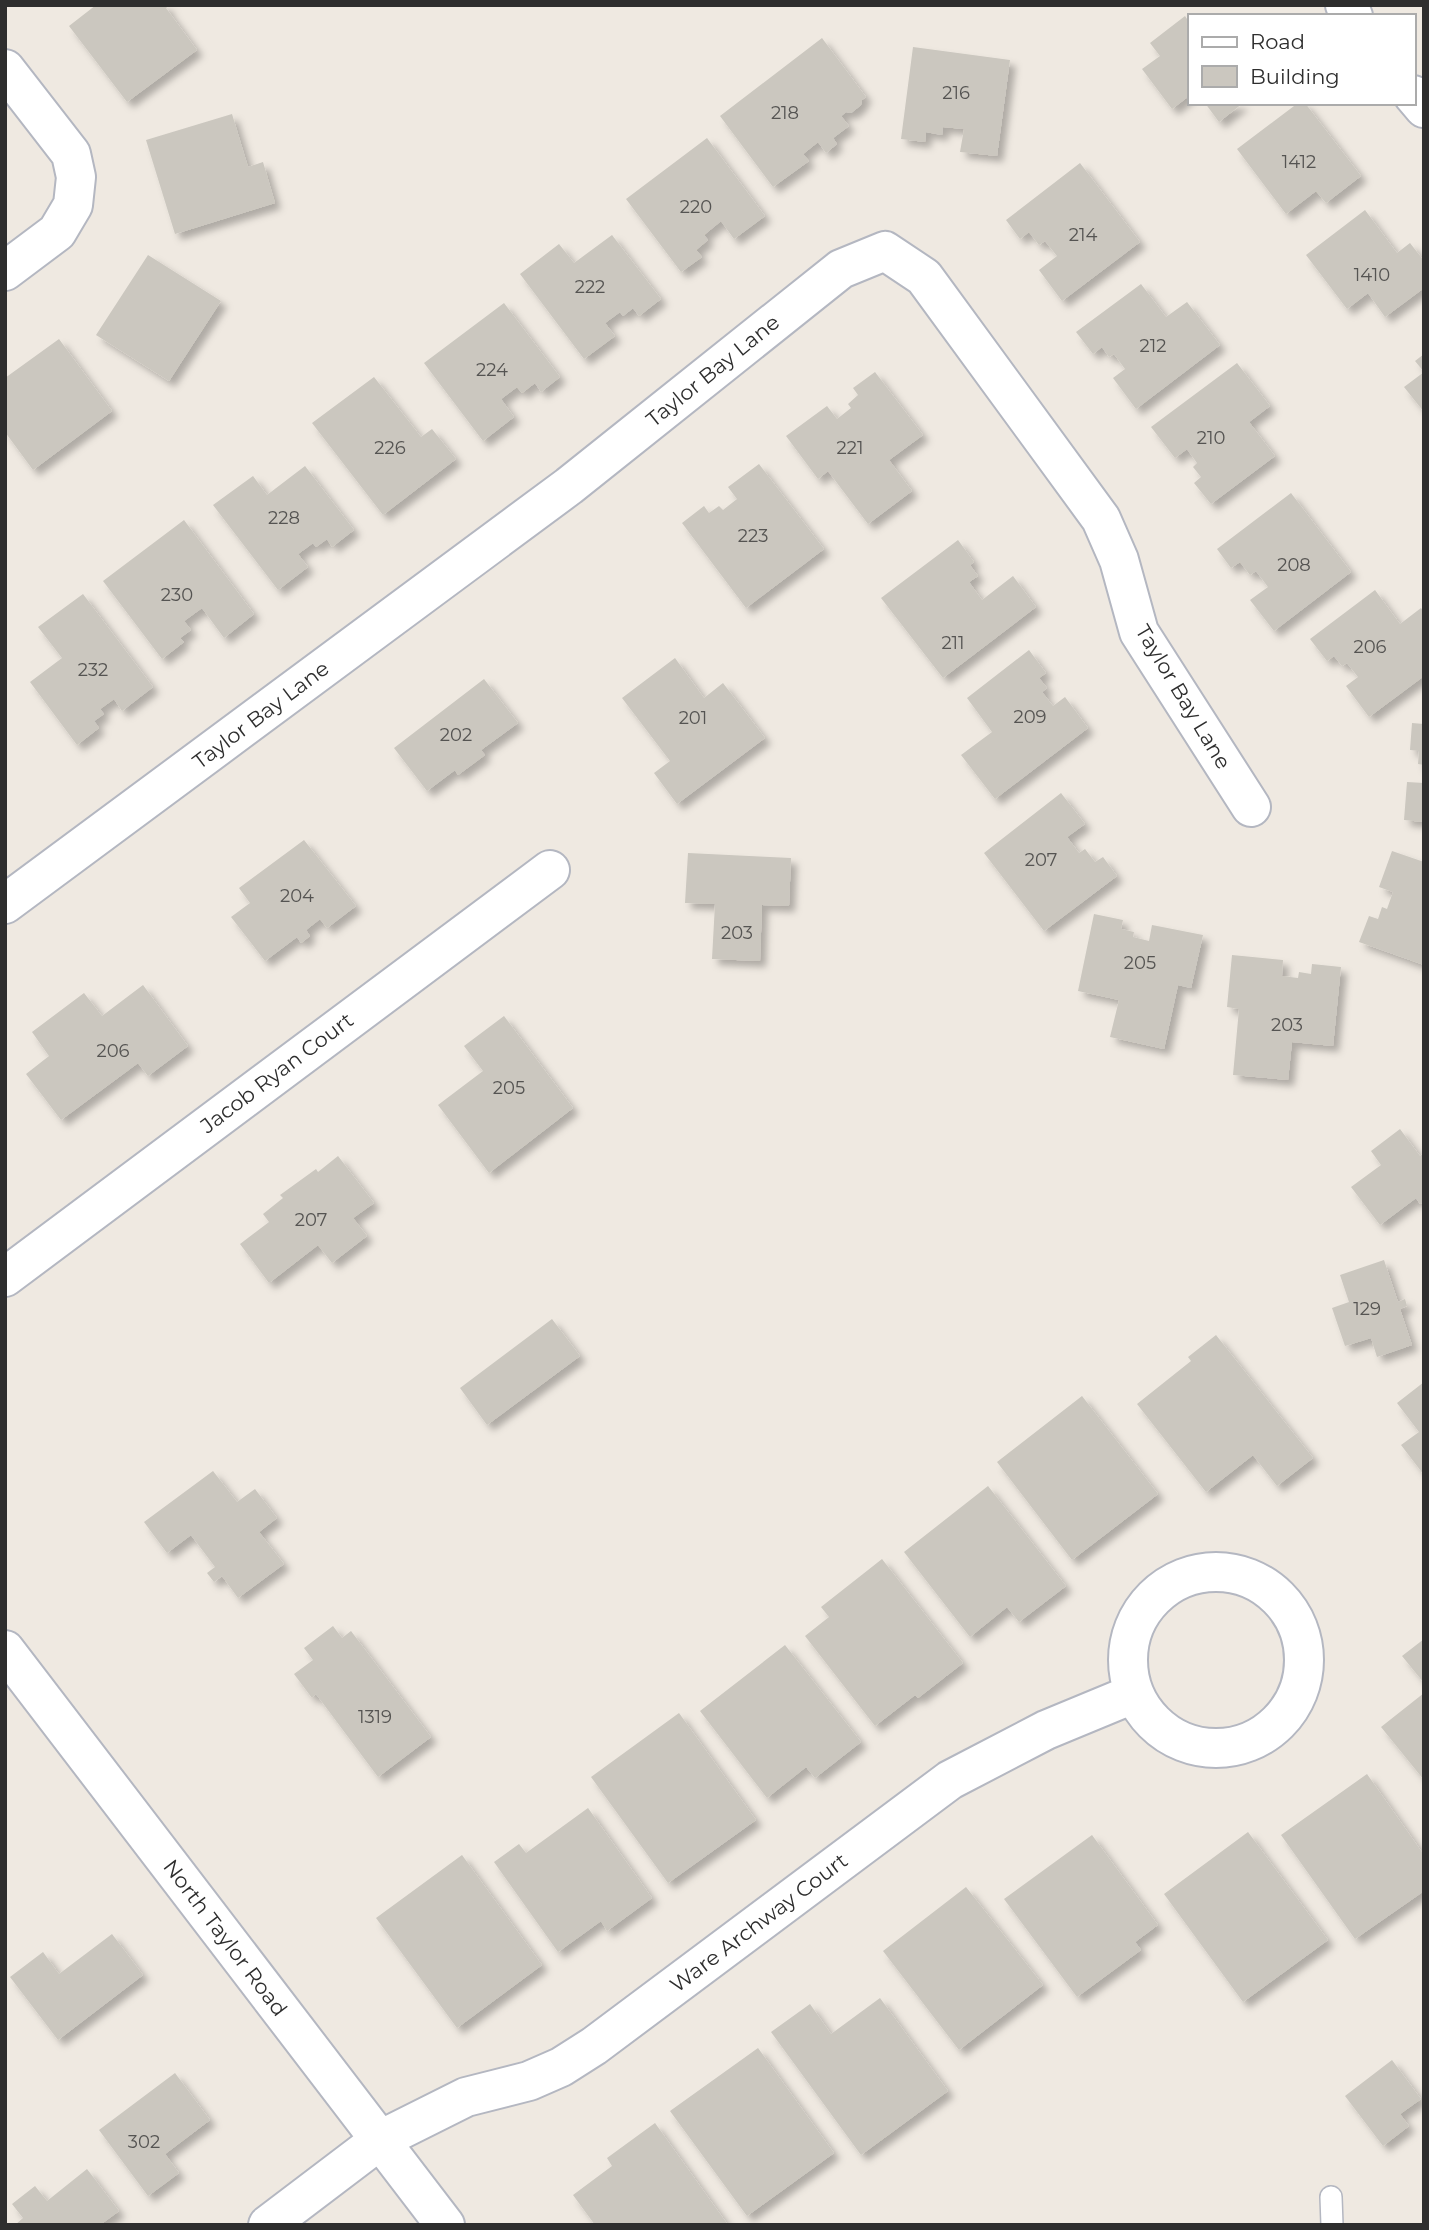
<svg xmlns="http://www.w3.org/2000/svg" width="1429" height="2230" viewBox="0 0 1429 2230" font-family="Montserrat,sans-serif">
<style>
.building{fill:#cbc7bf;filter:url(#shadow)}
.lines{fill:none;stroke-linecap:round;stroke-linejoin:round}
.service-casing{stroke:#b4b7c1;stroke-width:24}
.minor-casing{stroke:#b4b7c1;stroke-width:42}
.service{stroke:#fff;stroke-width:21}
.minor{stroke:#fff;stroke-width:38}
.labels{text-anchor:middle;stroke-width:7;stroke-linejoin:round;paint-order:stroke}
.number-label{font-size:18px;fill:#555452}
.street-label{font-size:21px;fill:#2e2e2e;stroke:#fff}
</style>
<defs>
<filter id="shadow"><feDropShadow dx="6" dy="6" stdDeviation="3.5" flood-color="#0004"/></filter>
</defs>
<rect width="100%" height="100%" fill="#efe9e1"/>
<path class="building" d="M96 5H170L166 8 197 50 127 102 69 26Z
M1185 16 1189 22V96L1172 109 1142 69 1160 56 1150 43Z
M822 38 866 97 862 100 861 105 851 113 846 112 841 116 849 126 833 138 837 144 826 153 818 142 803 154 809 161 773 187 720 116Z
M913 47 1010 60 997 156 960 152 964 129 943 127 942 135 926 132 925 142 901 139Z
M1205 103H1243L1219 122Z
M1298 103H1305L1361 176 1326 203 1316 191 1286 214 1237 149Z
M232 114 248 167 263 162 275 203 175 234 146 140Z
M707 138 765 216 734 239 721 221 704 235 708 240 696 250 702 257 681 272 626 199Z
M1080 163 1140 242 1062 301 1039 270 1057 256 1045 241 1039 245 1029 232 1020 239 1006 220Z
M1365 210 1397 253 1410 243 1424 261V288L1385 317 1368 293 1347 309 1306 255Z
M612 235 661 299 639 316 633 308 623 316 620 312 605 323 615 336 584 359 520 274 559 244 574 263Z
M148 255 221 301 169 381 96 335Z
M1141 284 1166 317 1187 302 1220 345 1136 409 1113 378 1125 369 1114 354 1109 357 1102 347 1093 354 1076 332Z
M504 303 560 377 541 392 535 383 522 393 517 387 501 399 514 417 483 441 424 363Z
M59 339 112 411 33 470 5 432V378Z
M1424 354V412L1404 387 1424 372 1415 361Z
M1237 363 1270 406 1249 422 1275 456 1211 504 1194 483 1201 477 1193 467 1197 463 1187 449 1175 458 1151 427Z
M875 372 923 435 889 460 912 491 868 524 828 471 818 479 786 436 827 406 837 419 851 408 848 404 858 395 853 388Z
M374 377 421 437 432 429 456 459 383 515 312 423Z
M759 464 824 549 746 608 682 523 704 506 709 513 719 506 723 510 737 499 728 487Z
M305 466 354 530 332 547 327 539 316 547 313 543 298 554 308 567 278 590 213 505 253 476 267 495Z
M1291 493 1351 572 1274 631 1250 600 1268 587 1256 571 1250 575 1240 562 1231 568 1217 549Z
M184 520 254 614 224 638 202 608 184 621 191 630 180 638 184 642 162 659 103 581Z
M958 540 974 562 970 565 978 576 969 582 982 600 1013 576 1036 607 943 678 881 598Z
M1375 590 1400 624 1421 608 1424 612V676L1369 717 1346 686 1358 677 1347 663 1342 666 1334 656 1327 661 1310 639Z
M83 594 153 687 122 711 114 699 100 709 104 714 94 721 99 728 77 745 30 682 62 658 38 627Z
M1029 650 1046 673 1039 678 1047 688 1042 692 1053 706 1065 697 1088 728 995 799 961 755 992 732 967 698Z
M675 658 704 698 723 683 765 738 677 804 654 773 670 761 622 698Z
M484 679 518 723 481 750 485 755 458 775 455 770 427 791 394 748Z
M1412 723 1424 724V765L1418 764 1419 751 1410 750Z
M1407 782 1424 783V822L1404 820Z
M1061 793 1085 824 1067 837 1079 853 1085 849 1095 862 1103 857 1117 876 1044 931 984 853Z
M304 840 356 906 327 928 320 919 306 930 310 936 301 943 297 937 265 961 231 917 250 903 239 888Z
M1392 851 1424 862V965L1359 942 1369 916 1378 919 1382 907 1387 909 1393 892 1379 887Z
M688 853 791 858 789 906 762 905 760 961 712 959 715 904 685 903Z
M1094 914 1123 920 1121 929 1134 932 1133 937 1149 941 1152 925 1203 935 1191 988 1178 985 1164 1049 1110 1037 1119 1000 1078 991Z
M1232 955 1283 960 1282 976 1298 978 1299 972 1311 974 1312 964 1341 967 1333 1046 1292 1042 1288 1080 1233 1075 1239 1009 1227 1007Z
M143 985 188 1046 148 1076 138 1063 61 1120 26 1074 49 1056 32 1032 84 993 102 1016Z
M504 1016 573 1108 489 1173 438 1105 483 1071 464 1046Z
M1400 1129 1420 1156 1424 1153V1202L1420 1204 1416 1198 1380 1225 1351 1187 1381 1165 1371 1151Z
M338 1156 374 1203 353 1218 367 1236 332 1263 318 1245 269 1283 240 1244 269 1222 263 1214 283 1198 280 1195 316 1169 318 1172Z
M1384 1260 1398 1302 1405 1299 1407 1306 1400 1309 1412 1345 1377 1357 1371 1338 1345 1346 1332 1308 1349 1302 1340 1275Z
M552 1319 580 1356 487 1425 460 1388Z
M1216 1335 1313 1458 1277 1486 1253 1455 1206 1492 1137 1404 1191 1361 1188 1357Z
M1424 1382V1475L1401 1445 1419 1432 1397 1403Z
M1082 1396 1158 1494 1072 1560 997 1462Z
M213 1471 237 1502 255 1489 277 1518 259 1532 284 1564 238 1598 222 1576 214 1582 207 1573 215 1567 191 1535 167 1553 144 1522Z
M988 1486 1066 1586 1019 1622 1007 1607 970 1637 904 1552Z
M882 1559 963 1663 918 1698 915 1695 875 1726 805 1636 829 1617 821 1607Z
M333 1626 342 1638 351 1631 431 1737 378 1777 316 1694 312 1698 294 1674 313 1660 304 1648Z
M1424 1639V1683L1402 1656Z
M785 1645 861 1742 815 1778 806 1767 767 1798 700 1711Z
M1424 1693V1780L1381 1727Z
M679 1713 756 1820 668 1883 591 1777Z
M1367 1774 1424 1855V1891L1355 1939 1281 1835Z
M588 1808 652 1898 607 1931 601 1921 558 1952 494 1862 519 1844 526 1853Z
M1248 1832 1328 1940 1243 2002 1164 1894Z
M1092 1835 1158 1925 1135 1942 1141 1950 1077 1997 1004 1899Z
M462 1855 542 1965 457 2028 376 1918Z
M966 1887 1043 1985 959 2050 883 1951Z
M112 1934 143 1975 58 2040 10 1977 43 1952 59 1974Z
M880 1998 948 2091 861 2155 771 2032 810 2004 831 2034Z
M758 2048 834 2153 747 2216 670 2111Z
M1392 2060 1421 2099 1400 2114 1409 2126 1383 2146 1345 2096Z
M175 2073 210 2120 165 2154 179 2173 148 2196 99 2130Z
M655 2123 728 2225H595L573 2195 612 2166 607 2158Z
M87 2169 119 2211 100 2225H15L23 2218 12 2204 35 2186 47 2201Z"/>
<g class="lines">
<g class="service-casing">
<path id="service" d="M1331 2197 1332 2225"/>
</g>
<g class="minor-casing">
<path id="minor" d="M1345 5 1353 16
M5 69 71 154 76 177 73 205 57 232 5 271
M1413 95 1424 108
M5 904 569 486 841 269 885 251 924 277 1101 519 1119 560 1139 632 1251 807
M5 1277 550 870
M1128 1660a88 88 0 1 1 176 0a88 88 0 1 1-176 0Z
M5 1650 445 2225
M268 2225 380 2140 466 2097 529 2081 561 2067 594 2046 950 1780 1046 1730 1133 1694"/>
</g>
<use href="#service" class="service"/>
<use href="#minor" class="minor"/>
</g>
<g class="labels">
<g class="number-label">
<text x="956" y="99">216</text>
<text x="785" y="119">218</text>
<text x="1299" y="168">1412</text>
<text x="696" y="213">220</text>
<text x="1083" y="241">214</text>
<text x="1372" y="281">1410</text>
<text x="590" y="293">222</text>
<text x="1153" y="352">212</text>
<text x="492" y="376">224</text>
<text x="1211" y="444">210</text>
<text x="390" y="454">226</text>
<text x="850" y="454">221</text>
<text x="284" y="524">228</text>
<text x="753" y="542">223</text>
<text x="1294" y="571">208</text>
<text x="177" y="601">230</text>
<text x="953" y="649">211</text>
<text x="1370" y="653">206</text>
<text x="93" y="676">232</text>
<text x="1030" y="723">209</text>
<text x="693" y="724">201</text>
<text x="456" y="741">202</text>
<text x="1041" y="866">207</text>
<text x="297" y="902">204</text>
<text x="737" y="939">203</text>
<text x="1140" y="969">205</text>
<text x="1287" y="1031">203</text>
<text x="113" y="1057">206</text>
<text x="509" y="1094">205</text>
<text x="311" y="1226">207</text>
<text x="1367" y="1315">129</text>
<text x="375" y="1723">1319</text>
<text x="144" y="2148">302</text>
</g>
<g class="street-label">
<text transform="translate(713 371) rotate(-39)" y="7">Taylor Bay Lane</text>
<text transform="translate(1183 697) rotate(59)" y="7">Taylor Bay Lane</text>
<text transform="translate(261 715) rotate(-37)" y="7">Taylor Bay Lane</text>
<text transform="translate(277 1073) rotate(-37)" y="7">Jacob Ryan Court</text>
<text transform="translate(759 1923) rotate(-37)" y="7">Ware Archway Court</text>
<text transform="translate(225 1938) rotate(53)" y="7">North Taylor Road</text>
</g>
</g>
<rect width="1429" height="2230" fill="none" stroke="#2e2e2e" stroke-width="14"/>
<rect x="1188" y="14" width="228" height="91" fill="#ffffff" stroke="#ababab" stroke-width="2"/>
<rect x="1202" y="37" width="35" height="10" fill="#ffffff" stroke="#ababab" stroke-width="2"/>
<text x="1250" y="49" font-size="21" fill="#2e2e2e">Road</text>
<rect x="1202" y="66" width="35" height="21" fill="#cbc7bf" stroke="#ababab" stroke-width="2"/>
<text x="1250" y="84" font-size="21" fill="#2e2e2e">Building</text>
</svg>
